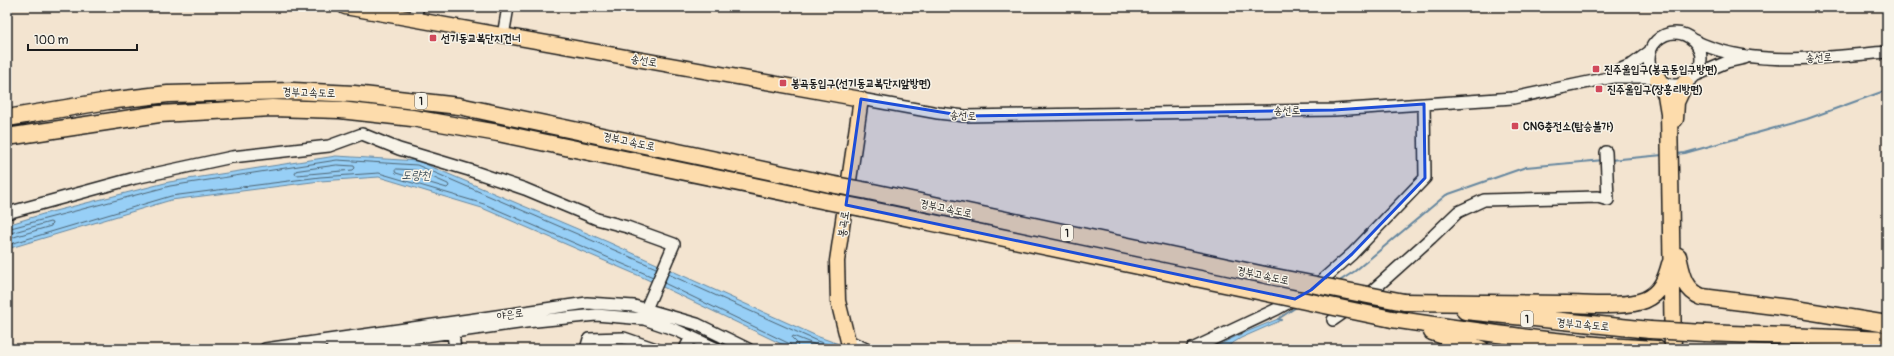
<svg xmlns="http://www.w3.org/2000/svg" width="1894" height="356" viewBox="0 0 1894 356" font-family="Pangolin,'Poor Story',sans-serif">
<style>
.water{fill:#97cff6;stroke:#66879f}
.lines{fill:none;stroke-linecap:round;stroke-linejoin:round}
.shore{stroke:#4d6473;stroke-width:1}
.stream{stroke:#66879f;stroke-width:2}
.minor-casing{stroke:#1c1c1c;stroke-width:14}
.major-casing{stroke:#1c1c1c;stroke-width:17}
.highway-casing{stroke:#1c1c1c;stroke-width:19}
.minor{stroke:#f7f3e8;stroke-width:11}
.major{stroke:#fddcac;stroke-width:14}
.highway{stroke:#fddcac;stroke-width:16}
.highway-bridge-casing{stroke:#1c1c1c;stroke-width:19;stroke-linecap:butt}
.highway-bridge{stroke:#fddcac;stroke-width:16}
.marked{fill:#1d4ed8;fill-opacity:0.2;stroke:#1d4ed8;stroke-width:3;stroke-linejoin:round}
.poi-dot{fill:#d1495b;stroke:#f7f3e8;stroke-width:1.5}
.labels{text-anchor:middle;stroke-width:3;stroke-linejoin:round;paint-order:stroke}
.shield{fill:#f7f3e8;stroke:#5e5c59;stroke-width:1}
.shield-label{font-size:10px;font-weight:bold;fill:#1c1c1c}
.poi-label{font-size:11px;font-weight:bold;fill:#1c1c1c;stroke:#f7f3e8;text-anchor:start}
.street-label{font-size:11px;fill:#1c1c1c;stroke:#f7f3e8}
.water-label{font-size:12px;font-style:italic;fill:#41525d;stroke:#f7f3e8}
</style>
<rect width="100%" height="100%" fill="#f3e4d0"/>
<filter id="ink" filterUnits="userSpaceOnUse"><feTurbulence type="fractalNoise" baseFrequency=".025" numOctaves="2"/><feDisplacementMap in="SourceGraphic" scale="8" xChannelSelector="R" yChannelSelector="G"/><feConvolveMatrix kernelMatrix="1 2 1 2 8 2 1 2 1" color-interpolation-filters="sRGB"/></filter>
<g filter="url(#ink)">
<path class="water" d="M336 156 418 161 608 242 819 337 853 349H792L642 277 482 208 379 177 320 181 171 200 7 249V225L43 214 169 182Z
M1278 319 1282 320 1241 338 1223 349H1210L1239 335Z"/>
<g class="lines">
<path class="shore" d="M337 165 354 166 355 168 353 170 297 175 295 174 296 171Z
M397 169 416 170 448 184 449 186 447 188 396 173 395 171Z
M7 229 170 186 337 160 417 165 656 268
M7 234 50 222 52 223 51 226 7 239
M7 245 171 196 320 177 379 173 484 204 653 277
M668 274 817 341 841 349
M664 283 790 344 793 349
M798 349 797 343 792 338 793 336 826 349"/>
<path class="stream" d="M1676 154 1685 153 1807 119 1887 90
M1610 160 1663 155
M1338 282 1355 271 1446 195 1526 167 1604 160
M1282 320 1278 319 1298 306"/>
<g class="minor-casing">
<path id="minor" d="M414 19 418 7
M1649 59a26 26 0 1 1 52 0a26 26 0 1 1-52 0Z
M503 36 508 7
M1693 40C1750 69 1825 57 1887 52
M1612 73 1633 64 1649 52
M1694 76 1727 62 1745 58
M861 99 938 113 965 116 1334 110 1513 98 1613 77H1656
M7 213 135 178 232 157 329 146 362 134 399 149 469 170 525 189 597 219 627 227 674 244 646 309
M1333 320 1363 299 1431 238 1458 212 1484 200 1598 197 1608 200 1606 152
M452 326 455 349
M847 340 866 349
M265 349 587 303 634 306 697 324 748 349
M332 349 526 322 596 315 644 319 676 330 717 349
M586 349 589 339 624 338 656 349
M685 349 691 337
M1192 349 1277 309 1311 290 1352 254 1425 178 1424 104"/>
</g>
<g class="major-casing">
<path id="major" d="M345 7 861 99 837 261 838 301 850 349"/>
</g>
<g class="highway-casing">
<path id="highway" d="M1658 79 1666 95 1669 113 1673 349
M7 118 108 101 168 94 293 91 354 94 459 106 830 184
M1675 119 1676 102 1685 83
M7 137 159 114 272 108 340 110 412 118 498 133 826 201
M868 191 1265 275
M862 208 1253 290
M1678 256C1682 273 1684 290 1702 297L1789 308 1887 324
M1404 302C1458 303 1512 303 1566 304 1587 304 1626 308 1645 300 1661 293 1666 279 1670 264
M1465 311 1650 330
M1392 319C1480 332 1569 345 1657 349
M1432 332 1481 349
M1705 333 1887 340"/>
</g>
<use href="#minor" class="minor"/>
<use href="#major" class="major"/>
<use href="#highway" class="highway"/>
<g class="highway-bridge-casing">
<path id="highway-bridge" d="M830 184 868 191
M826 201 862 208
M1265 275 1404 302
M1253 290 1392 319
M1650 330 1705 333"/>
</g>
<use href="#highway-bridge" class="highway-bridge"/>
</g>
</g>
<path class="marked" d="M861 99 965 116 1334 110 1424 104 1425 178 1352 254 1311 290 1295 299 846 205Z"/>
<g class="poi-dot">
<rect x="429" y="34" width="8" height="8" rx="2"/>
<rect x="1592" y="65" width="8" height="8" rx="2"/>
<rect x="779" y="79" width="8" height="8" rx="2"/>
<rect x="1595" y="85" width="8" height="8" rx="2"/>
<rect x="1511" y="122" width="8" height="8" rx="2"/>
</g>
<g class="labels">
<g class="shield">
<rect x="415" y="93" width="12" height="16" rx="3"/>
<rect x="1061" y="225" width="12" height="16" rx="3"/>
<rect x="1521" y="311" width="12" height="16" rx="3"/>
</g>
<g class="shield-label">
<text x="421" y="105">1</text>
<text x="1067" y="237">1</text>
<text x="1527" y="323">1</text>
</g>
<g class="poi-label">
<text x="441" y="42">선기동교복단지건너</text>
<text x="1604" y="73">진주울입구(봉곡동입구방면)</text>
<text x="791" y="87">봉곡동입구(선기동교복단지앞방면)</text>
<text x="1607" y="93">진주울입구(장흥리방면)</text>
<text x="1523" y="130">CNG충전소(탑승불가)</text>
</g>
<g class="street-label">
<text transform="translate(1819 57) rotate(-2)" y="4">송선로</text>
<text transform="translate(644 60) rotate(10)" y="4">송선로</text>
<text transform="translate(309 92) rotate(2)" y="4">경부고속도로</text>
<text x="1287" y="114">송선로</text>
<text transform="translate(963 115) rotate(3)" y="4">송선로</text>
<text transform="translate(629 141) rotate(12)" y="4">경부고속도로</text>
<text transform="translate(946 208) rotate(12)" y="4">경부고속도로</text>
<text transform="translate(843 224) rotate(-82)" y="4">봉곡로</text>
<text transform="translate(1263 275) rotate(12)" y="4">경부고속도로</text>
<text transform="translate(510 314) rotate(-8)" y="4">야은로</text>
<text transform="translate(1583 324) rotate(5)" y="4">경부고속도로</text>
</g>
<g class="water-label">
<text x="416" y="179">도량천</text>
</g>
</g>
<rect width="1894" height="356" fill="none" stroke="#f7f3e8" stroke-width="24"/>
<rect x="12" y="12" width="1870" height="332" fill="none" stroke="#1c1c1c" stroke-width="1.5" filter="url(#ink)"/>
<path d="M28 44v6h109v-6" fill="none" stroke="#1c1c1c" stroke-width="2"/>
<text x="34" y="44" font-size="12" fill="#1c1c1c" stroke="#f7f3e8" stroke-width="3" paint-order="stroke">100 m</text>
</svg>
